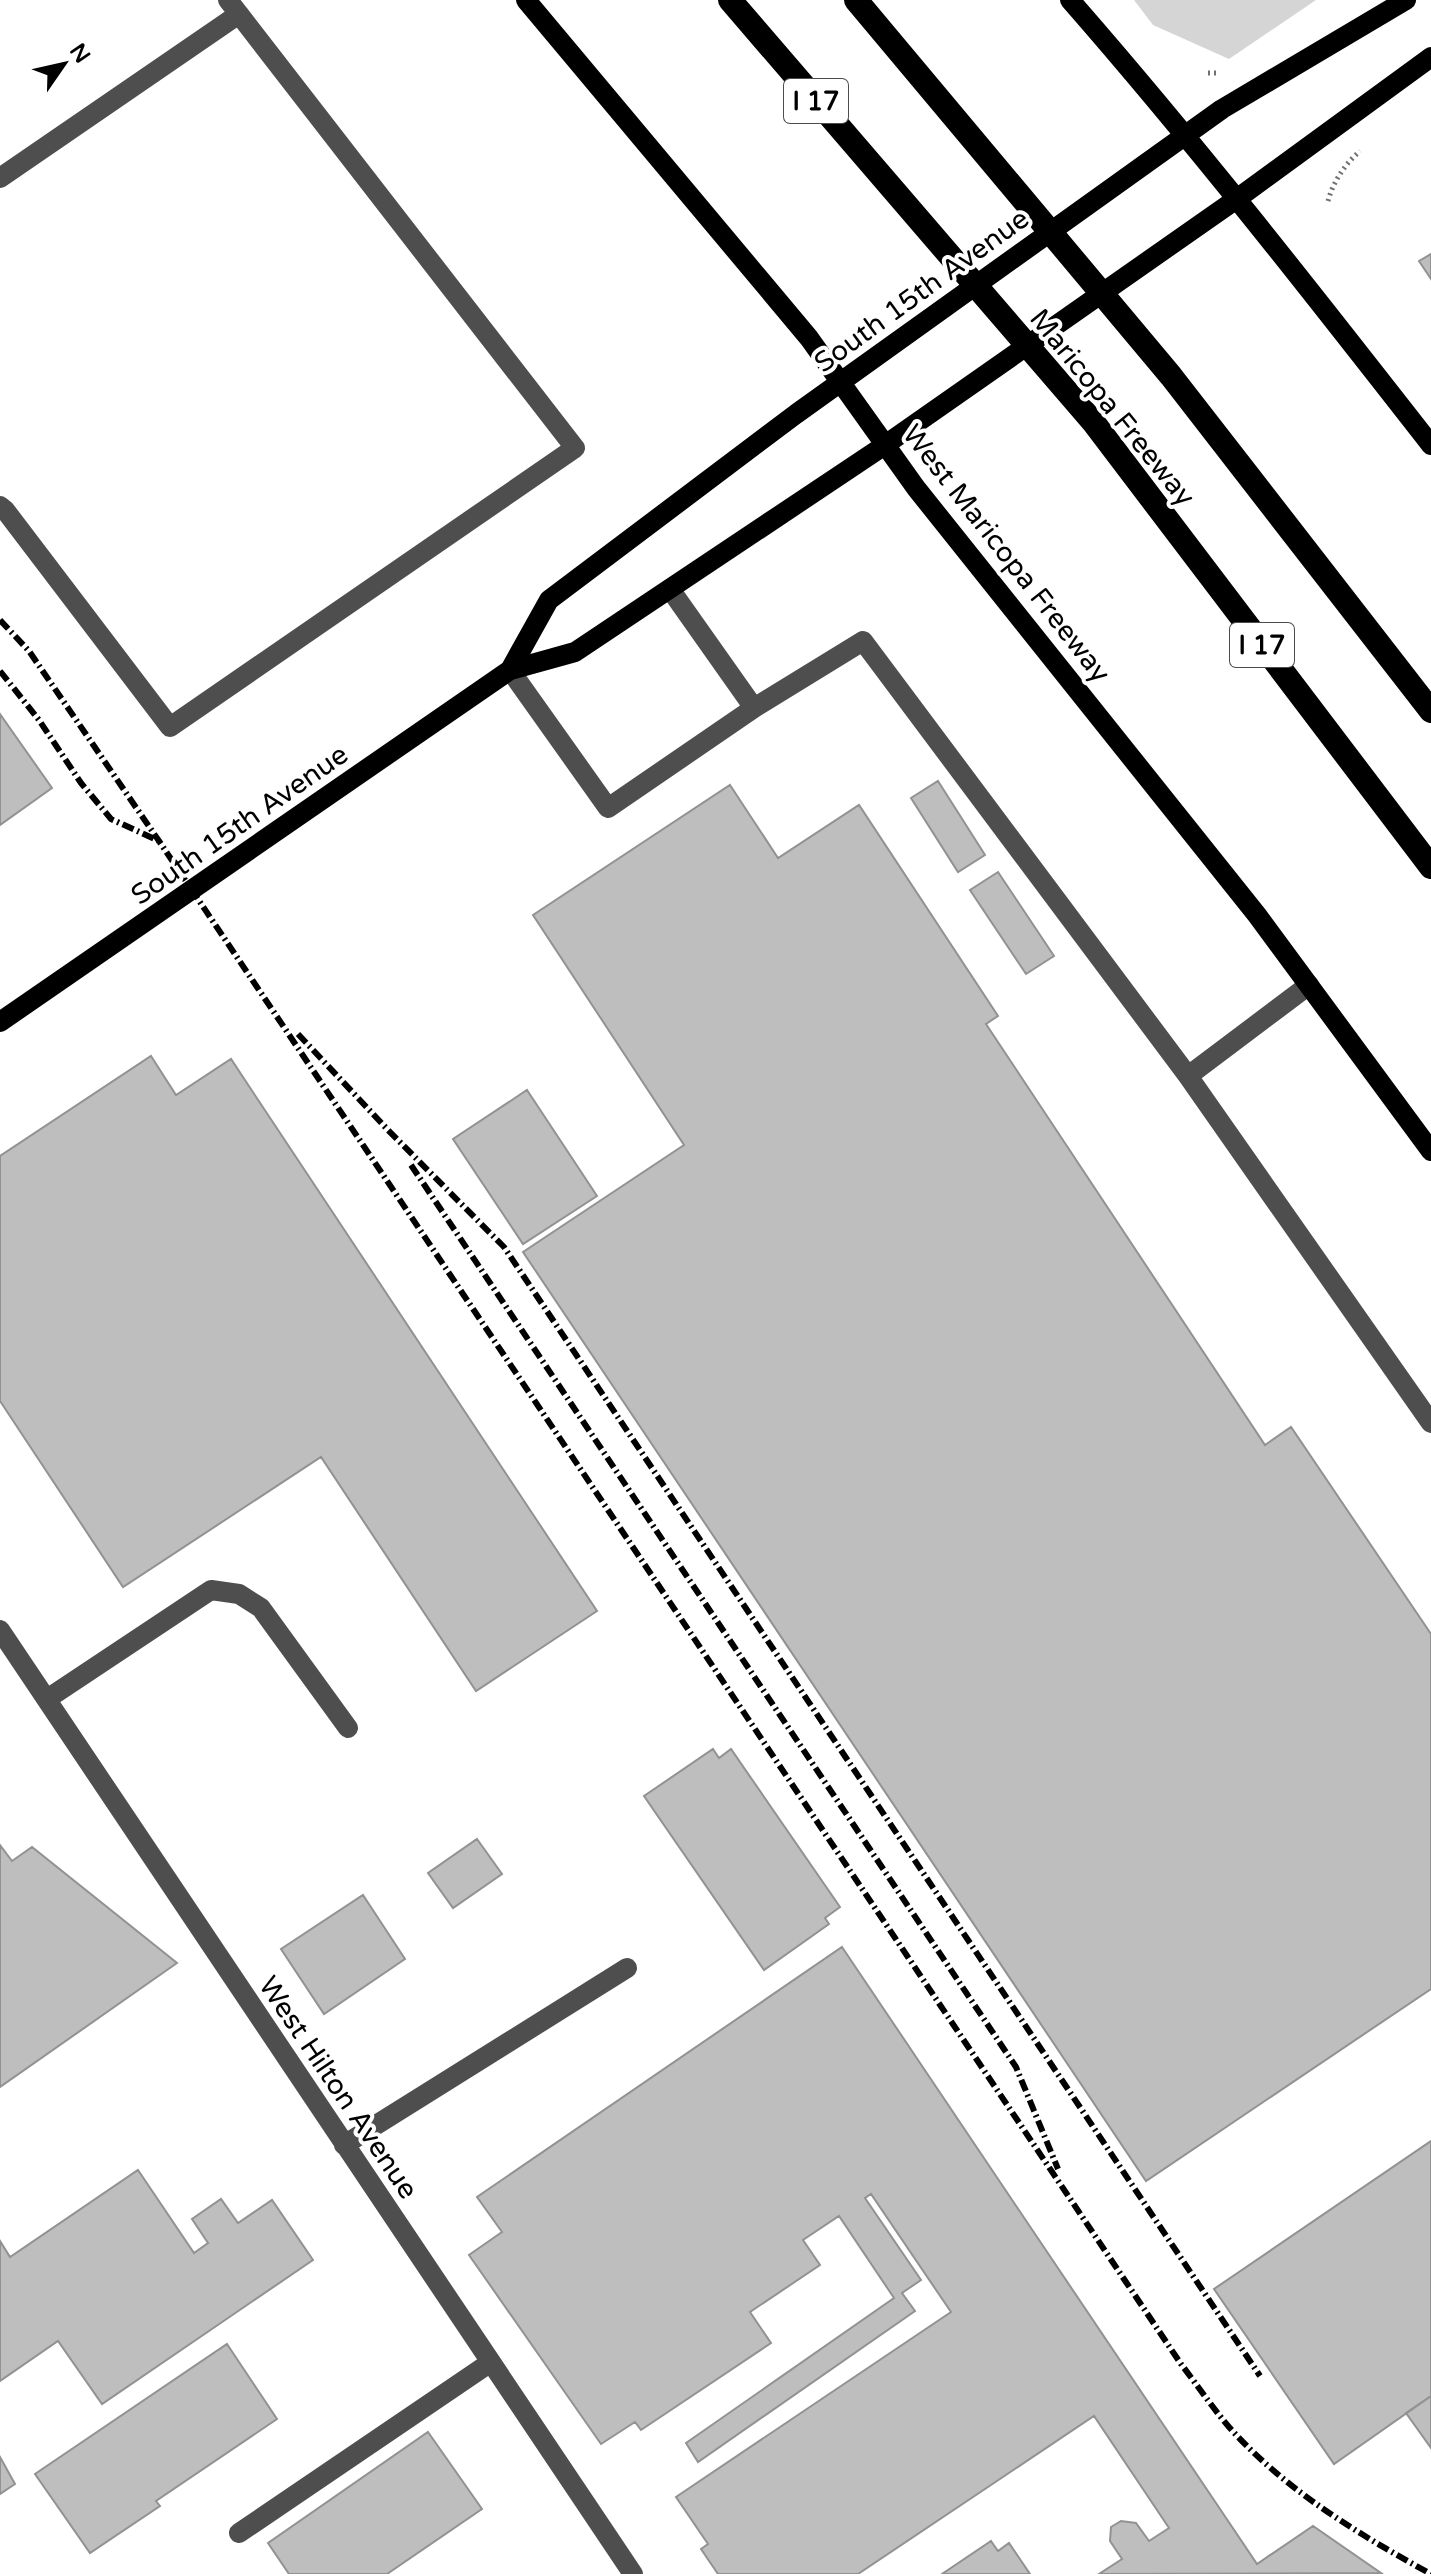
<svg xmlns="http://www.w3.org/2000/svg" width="1431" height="2574" viewBox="0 0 1431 2574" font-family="'Varela Round',sans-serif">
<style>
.green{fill:#d5d5d5}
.building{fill:#bebebe;stroke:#929292;stroke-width:2}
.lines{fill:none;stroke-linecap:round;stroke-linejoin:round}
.path{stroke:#707070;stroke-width:5;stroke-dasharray:2 4;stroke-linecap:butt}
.minor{stroke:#4e4e4e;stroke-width:20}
.major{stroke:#000;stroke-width:20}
.highway{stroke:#000;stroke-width:24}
.rail{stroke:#000;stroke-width:6;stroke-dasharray:12 4 2 4;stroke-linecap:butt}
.labels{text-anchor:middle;stroke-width:8;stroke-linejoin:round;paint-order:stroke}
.shield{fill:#fff;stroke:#4c4c4c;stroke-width:2}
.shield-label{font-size:26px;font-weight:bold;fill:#000}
.street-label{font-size:28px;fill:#000;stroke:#fff}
</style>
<rect width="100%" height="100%" fill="#fff"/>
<path class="green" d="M1134 0H1316L1229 59 1153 25Z"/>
<path class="building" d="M1431 254V279L1419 261Z
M0 714 52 788 0 825Z
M938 781 985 855 958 872 911 798Z
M730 785 778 858 859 805 998 1016 986 1024 1265 1445 1291 1427 1431 1634V1989L1146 2181 523 1252 684 1145 533 915Z
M998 872 1054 956 1026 974 970 890Z
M151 1056 176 1095 231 1059 597 1611 476 1691 321 1457 123 1587 0 1401V1156Z
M527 1090 597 1196 523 1244 453 1139Z
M713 1749 719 1758 731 1749 840 1907 825 1918 829 1924 764 1970 644 1796Z
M477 1839 502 1874 453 1908 428 1873Z
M0 1845 12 1861 32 1847 177 1963 0 2087Z
M363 1895 405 1959 324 2014 281 1949Z
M842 1947 1257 2564 1313 2526 1381 2573 1099 2574 1122 2559 1110 2541 1111 2527 1121 2521 1136 2523 1149 2541 1169 2528 1094 2416 858 2574H718L701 2549 708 2544 676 2497 951 2312 871 2194 865 2198 921 2280 902 2293 915 2311 698 2462 686 2443 894 2298 839 2216 803 2240 820 2265 750 2312 771 2343 641 2430 635 2422 601 2444 469 2255 502 2232 477 2197Z
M1431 2141V2396L1334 2464 1214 2289Z
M138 2170 194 2253 208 2243 192 2219 221 2199 238 2223 272 2200 313 2260 102 2404 58 2341 0 2381V2241L10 2257Z
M227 2344 277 2419 156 2501 160 2506 90 2553 35 2474Z
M1431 2396V2448L1406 2413Z
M428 2432 482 2509 387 2574H289L268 2543Z
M0 2457 15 2484 0 2494Z
M991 2541 998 2551 1009 2543 1030 2574H942Z"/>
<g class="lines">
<path class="path" d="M1208 73H1220
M1328 201C1333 182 1345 164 1360 151"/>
<path class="minor" d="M0 178 239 14
M0 506 5 510 170 727 575 448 228 0
M670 589 754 708
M510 670 608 808 754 708 863 641 1188 1076 1431 1423
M1188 1076 1309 985
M0 1630 633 2574
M47 1699 211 1590 239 1594 261 1608 348 1728
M344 2145 627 1968
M239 2533 491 2362"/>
<path class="major" d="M526 0 809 338 916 488 1257 915 1431 1151
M1070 0C1196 144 1313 294 1431 445
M510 670 549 600 796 414 1222 109 1406 0
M0 1022 510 670 575 652 885 445 1238 198 1431 57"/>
<path class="highway" d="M730 0 1094 423 1431 867
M856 0 1171 376 1431 711"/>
<path class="rail" d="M0 620 29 651 159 841 1181 2364C1197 2385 1212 2407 1229 2427 1285 2490 1358 2534 1431 2574
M0 671 39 720 81 783 111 819 159 841
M298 1034 388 1130 504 1247 1260 2376
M411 1165 1016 2067 1058 2169"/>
</g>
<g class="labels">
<g class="shield">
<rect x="784" y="79" width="64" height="44" rx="6"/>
<rect x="1230" y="623" width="64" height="44" rx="6"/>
</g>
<g class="shield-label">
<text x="816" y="110">I 17</text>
<text x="1262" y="654">I 17</text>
</g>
<g class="street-label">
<text transform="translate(921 290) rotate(-36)" y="10">South 15th Avenue</text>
<text transform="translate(1113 407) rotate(51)" y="10">Maricopa Freeway</text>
<text transform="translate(1007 553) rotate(52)" y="10">West Maricopa Freeway</text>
<text transform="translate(239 824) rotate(-35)" y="10">South 15th Avenue</text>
<text transform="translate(339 2087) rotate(56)" y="10">West Hilton Avenue</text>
</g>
</g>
<g transform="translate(64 64) rotate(56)" stroke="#ffffff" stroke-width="6" paint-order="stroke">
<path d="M0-6L14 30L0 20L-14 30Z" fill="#000000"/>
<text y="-12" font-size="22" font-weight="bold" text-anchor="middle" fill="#000000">N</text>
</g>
</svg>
